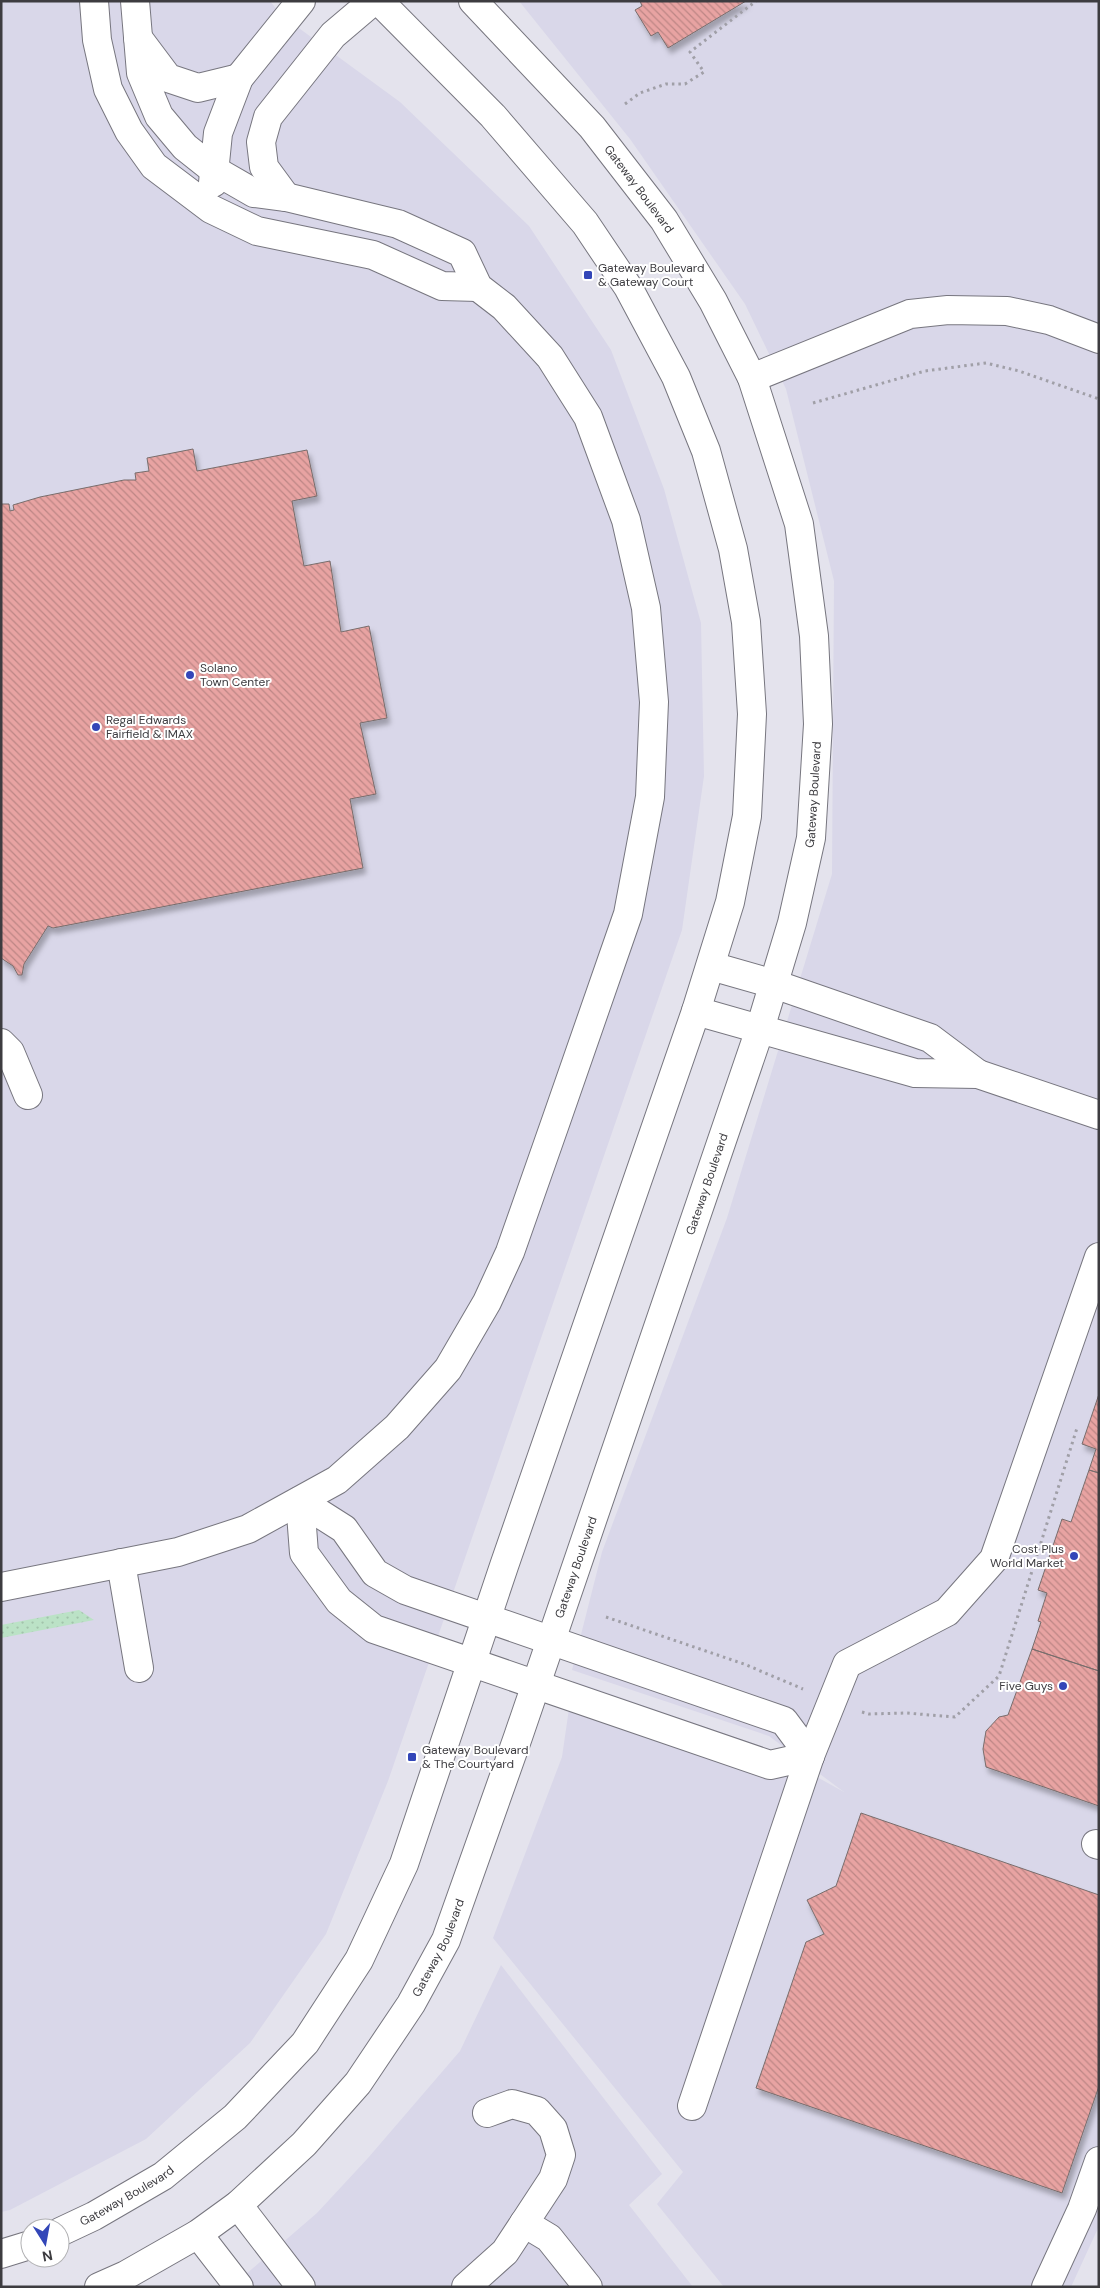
<svg xmlns="http://www.w3.org/2000/svg" width="1100" height="2288" viewBox="0 0 1100 2288" font-family="'DM Sans',sans-serif">
<style>
.built{fill:#d9d7e9}
.grass{fill:url(#grass-dots)}
.building{fill:url(#building-back-hatch);stroke:#786d6c;filter:url(#shadow)}
.lines{fill:none;stroke-linecap:round;stroke-linejoin:round}
.minor-casing{stroke:#77767f;stroke-width:30}
.path{stroke:#a09fa7;stroke-width:3;stroke-dasharray:2.5 4;stroke-linecap:butt}
.minor{stroke:#fff;stroke-width:28}
.poi-dot{fill:#3346b8;stroke:#fff;stroke-width:2}
.labels{text-anchor:middle;stroke-width:4;stroke-linejoin:round;paint-order:stroke}
.street-label{font-size:12px;fill:#3d3c40;stroke:#fff}
.poi-label{font-size:12px;fill:#3d3c40;stroke:#fff;text-anchor:start}
</style>
<defs>
<pattern id="grass-dots" width="8" height="8" patternUnits="userSpaceOnUse" patternTransform="scale(1.25)"><rect width="8" height="8" fill="#bbe2c6"/><path d="M2 2h.1M6 6h.1" fill="none" stroke="#a2c3ab" stroke-width="1.8" stroke-linecap="round"/></pattern>
<pattern id="building-back-hatch" width="6" height="6" patternUnits="userSpaceOnUse" patternTransform="scale(1.25)"><rect width="6" height="6" fill="#e8a3a2"/><path d="M-1 5l2 2M0 0l6 6M5-1l2 2" fill="none" stroke="#bd8685"/></pattern>
<filter id="shadow"><feDropShadow dx="3" dy="5.5" stdDeviation="2.5" flood-color="#0004"/></filter>
</defs>
<rect width="100%" height="100%" fill="#e4e3ed"/>
<path class="built" d="M1 1H270L281 15 400 102 529 226 611 350 664 489 701 623 704 776 682 930 388 1781 326 1934 250 2043 146 2139 10 2210 1 2212Z
M519 1H1099V2226L1071 2287H724L657 2204 683 2172 493 1938 562 1757 573 1681 761 1746 844 1792 769 1736 572 1670 602 1552 727 1218 832 874 834 581 786 389 745 304 630 139Z
M501 1965 662 2174 629 2205 693 2287H231L317 2213 368 2158 460 2051Z"/>
<path class="grass" d="M79 1610 94 1620 1 1638V1625Z"/>
<path class="building" d="M640 1H746L668 48 658 32 651 36 635 10 642 6Z
M193 449 197 471 307 450 317 496 292 501 304 566 330 561 341 632 369 626 387 718 360 723 376 794 350 799 363 868 53 928 48 926 24 964 22 975H18L13 966 1 958V504H9L10 511 14 510 13 505 40 497 124 480H136L135 473 149 471 147 458Z
M1099 1394V1473L1089 1470 1096 1449 1082 1444Z
M1089 1470 1099 1473V1671L1032 1649 1041 1622 1038 1621 1047 1593 1038 1590 1062 1519 1071 1522Z
M1032 1649 1099 1671V1806L986 1767 983 1749 986 1731 999 1717 1008 1715Z
M861 1813 1099 1895V2086L1062 2193 756 2088 806 1942 824 1934 807 1900 836 1886Z"/>
<g class="lines">
<g class="minor-casing">
<g id="minor">
<path d="M94 1 97 40 108 89 129 131 154 166 211 209 257 231 373 255 442 286 478 287"/>
<path d="M138 38 168 78 198 88 239 78"/>
<path d="M213 183 218 133 239 78 301 1"/>
<path d="M286 197 264 167 261 142 268 117 333 35 373 1"/>
<path d="M752 378 910 314 948 310 1007 311 1049 320 1099 339"/>
<path d="M711 966 774 984 930 1038 978 1074"/>
<path d="M696 1011 915 1073 978 1074 1099 1115"/>
<path d="M1 1043 10 1052 28 1095"/>
<path d="M300 1501 304 1553 339 1601 374 1629 770 1765 810 1756"/>
<path d="M300 1501 344 1529 375 1573 405 1590 784 1721 810 1756"/>
<path d="M121 1563 139 1668"/>
<path d="M1 1587 178 1552 248 1529 337 1480 397 1427 448 1369 487 1302 510 1252 556 1121 628 914 650 797 654 702 646 608 626 520 588 417 550 357 504 307 478 287 462 253 398 224 286 197 254 193 214 170 185 147 159 116 141 73 135 1"/>
<path d="M1096 1844 1099 1845"/>
<path d="M692 2106 810 1756 847 1664 947 1612 994 1559 1099 1257"/>
<path d="M238 2205 301 2287"/>
<path d="M524 2223 549 2238 588 2287"/>
<path id="s1" d="M60 2232 94 2216 163 2176 235 2117 305 2043 359 1960 404 1864 504 1566 696 1011 730 902 747 816 752 714 746 622 733 549 706 451 676 377 628 287 585 223 493 116 379 1"/>
<path d="M198 2234 239 2287"/>
<path d="M1 2254 30 2245"/>
<path id="s2" d="M99 2287 126 2275 198 2234 238 2205 304 2144 358 2083 411 2004 446 1940 518 1737 760 1029 792 923 811 838 818 724 814 636 799 524 752 378 713 301 664 220 592 127 473 1"/>
<path d="M466 2287 505 2252 553 2179 561 2155 553 2129 537 2111 512 2104 487 2113"/>
<path d="M1046 2287 1082 2209 1099 2161"/>
</g>
</g>
<path class="path" d="M625 104 640 93 666 84H685L704 72 690 52 756 1
M813 403 925 371 986 363 1019 371 1099 399
M606 1617 744 1664 803 1689
M862 1712 869 1714 906 1713 955 1717 999 1676 1077 1428"/>
<use href="#minor" class="minor"/>
</g>
<g class="poi-dot">
<rect x="583" y="270" width="10" height="10" rx="2.5"/>
<circle cx="190" cy="675" r="5"/>
<circle cx="96" cy="727" r="5"/>
<circle cx="1074" cy="1556" r="5"/>
<circle cx="1063" cy="1686" r="5"/>
<rect x="407" y="1752" width="10" height="10" rx="2.5"/>
</g>
<g class="labels">
<g class="street-label">
<text transform="translate(639 189) rotate(53)" y="4">Gateway Boulevard</text>
<text dy="4" stroke="none"><textPath href="#s2" startOffset="1706">Gateway Boulevard</textPath></text>
<text dy="4" stroke="none"><textPath href="#s2" startOffset="1301">Gateway Boulevard</textPath></text>
<text dy="4" stroke="none"><textPath href="#s2" startOffset="896">Gateway Boulevard</textPath></text>
<text dy="4" stroke="none"><textPath href="#s2" startOffset="491">Gateway Boulevard</textPath></text>
<text dy="4" stroke="none"><textPath href="#s1" startOffset="76">Gateway Boulevard</textPath></text>
</g>
<g class="poi-label">
<text x="598" y="272">Gateway Boulevard<tspan x="598" dy="14">&amp; Gateway Court</tspan></text>
<text x="200" y="672">Solano<tspan x="200" dy="14">Town Center</tspan></text>
<text x="106" y="724">Regal Edwards<tspan x="106" dy="14">Fairfield &amp; IMAX</tspan></text>
<text x="1064" y="1553" text-anchor="end">Cost Plus<tspan x="1064" dy="14">World Market</tspan></text>
<text x="1053" y="1690" text-anchor="end">Five Guys</text>
<text x="422" y="1754">Gateway Boulevard<tspan x="422" dy="14">&amp; The Courtyard</tspan></text>
</g>
</g>
<rect width="1100" height="2288" fill="none" stroke="#3d3c40" stroke-width="5"/>
<g transform="translate(45 2243) rotate(169)"><circle r="24" fill="#ffffff" stroke="#b1b1b3"/>
<path d="M0-4L9 19L0 12L-9 19Z" fill="#3346b8"/>
<text y="-8" font-size="14" font-weight="bold" text-anchor="middle" fill="#3d3c40">N</text>
</g>
</svg>
